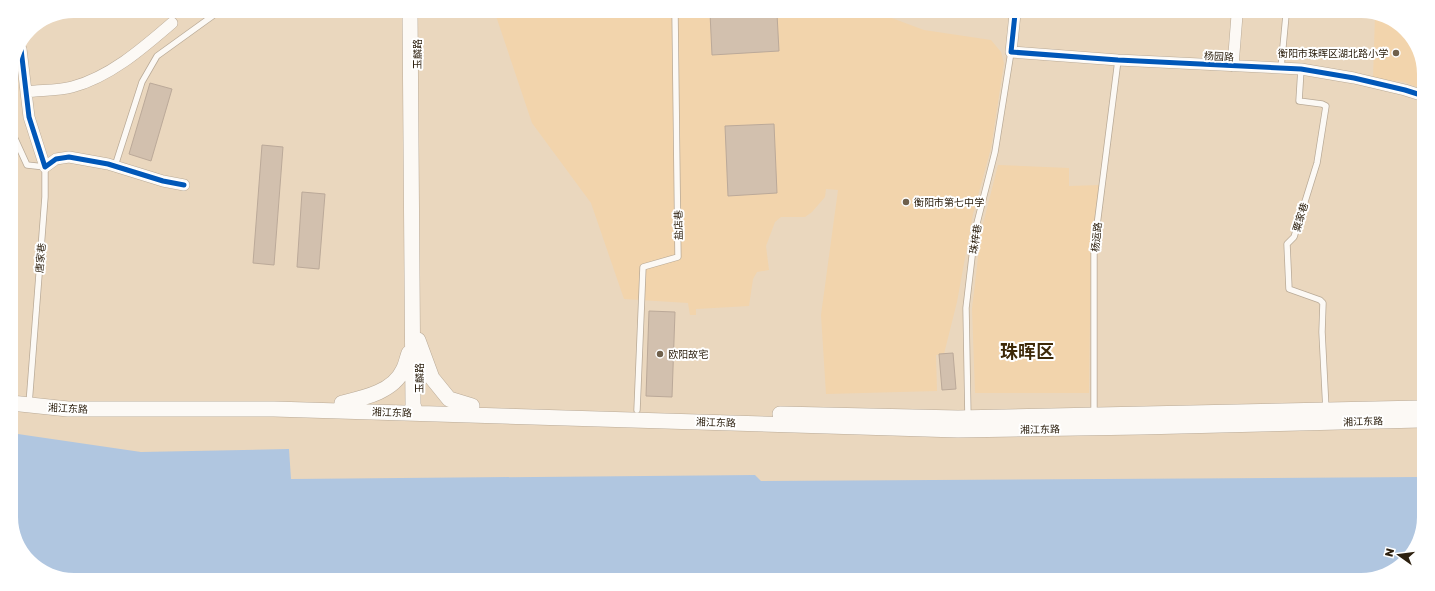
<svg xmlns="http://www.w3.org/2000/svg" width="1435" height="591" viewBox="0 0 1435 591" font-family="'Golos Text','Noto Sans SC',sans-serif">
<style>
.built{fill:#f2d4ac}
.water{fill:#b0c6e0}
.building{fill:#d2c0ae;stroke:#bba999}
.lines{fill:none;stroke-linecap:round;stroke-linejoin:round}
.lane-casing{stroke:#b9aa97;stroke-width:7}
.street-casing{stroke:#b9aa97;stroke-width:12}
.secondary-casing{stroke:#b9aa97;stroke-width:16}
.lane{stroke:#fcf9f5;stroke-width:5.5}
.street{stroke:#fcf9f5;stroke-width:11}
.secondary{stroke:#fcf9f5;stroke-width:15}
.cycleway-casing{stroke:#fff;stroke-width:8}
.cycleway{stroke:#0057b8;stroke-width:5}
.poi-dot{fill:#6f604c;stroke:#fff;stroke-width:1.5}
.labels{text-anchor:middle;stroke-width:4;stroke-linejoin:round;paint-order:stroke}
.poi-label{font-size:10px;fill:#2d200f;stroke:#fff;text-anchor:start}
.street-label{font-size:10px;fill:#2d200f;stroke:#fff}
.town-label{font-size:18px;font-weight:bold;fill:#3e2908;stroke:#fff}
</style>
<rect width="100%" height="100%" fill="#ead7be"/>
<path class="built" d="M495 13 854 14 855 18 889 17 924 30 991 40 1001 52 1004 63 991 148 973 214 957 302 944 354 936 355 937 391 826 394 821 315 838 190 826 189 825 197 812 212 805 217H781L775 222 766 246 769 270 757 272 753 279 749 306 696 309V315H690L688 303 624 299 591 203 532 123Z
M1375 16H1385L1411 36 1424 70V90L1404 82 1373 78Z
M998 165 1069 168V186L1100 185 1091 247 1089 393H975L972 309 981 232Z"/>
<path class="water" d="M11 433 141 452 289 449 291 479 755 475 761 481 1420 477 1419 541 1396 569 1362 580 50 575 24 555 11 522Z"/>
<path class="building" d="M710 13 777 14 779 51 712 55Z
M150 83 172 89 151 161 129 154Z
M774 124 777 193 728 196 725 126Z
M262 145 283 147 274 265 253 263Z
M302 192 325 194 319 269 297 267Z
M649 311 675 312 672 397 646 396Z
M953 353 956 389 942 390 939 354Z"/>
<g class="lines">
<g class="lane-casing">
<path id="lane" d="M1281 68 1286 15
M1301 69 1299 101 1322 104 1326 106 1317 163 1294 237 1287 244 1289 289 1320 300 1323 303 1322 332 1326 410
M11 130 27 165 45 167V197L29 404
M115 166 142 82 157 56 218 12
M637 410 643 267 678 257 675 13
M1094 414V249L1118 60
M968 418 966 308 975 231 995 152 1011 52"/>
</g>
<g class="street-casing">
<path id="street" d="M1015 14 1011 52 1118 60 1301 69 1354 78 1405 90 1424 96
M21 49 29 117 45 167 56 159 69 157 108 164 163 181 184 185
M1233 66 1237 15
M26 92C41 90 57 91 72 87 110 77 143 48 172 23"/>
</g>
<g class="secondary-casing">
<path id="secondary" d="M410 12 413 405 416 413
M418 340 432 378 449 399 472 406
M11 403 68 409H274L958 430 1141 427 1420 420
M342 403C363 398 393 392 403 370 406 365 407 358 409 353
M780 414 958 418 1421 408"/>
</g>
<use href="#lane" class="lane"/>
<use href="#street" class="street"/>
<use href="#secondary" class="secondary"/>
<g class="cycleway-casing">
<path id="cycleway" d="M1015 14 1011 52 1118 60 1301 69 1354 78 1405 90 1424 96
M21 49 29 117 45 167 56 159 69 157 108 164 163 181 184 185"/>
</g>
<use href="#cycleway" class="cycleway"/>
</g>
<g class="poi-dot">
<circle cx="1396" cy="53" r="4"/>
<circle cx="906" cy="202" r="4"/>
<circle cx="660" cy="354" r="4"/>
</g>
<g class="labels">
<g class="poi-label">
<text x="1388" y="57" text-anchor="end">衡阳市珠晖区湖北路小学</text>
<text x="914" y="206">衡阳市第七中学</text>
<text x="668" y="358">欧阳故宅</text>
</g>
<g class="street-label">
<text transform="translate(417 54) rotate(-90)" y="4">玉麟路</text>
<text transform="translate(1219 56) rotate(3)" y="4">杨园路</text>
<text transform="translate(1300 217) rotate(-73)" y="4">粟家巷</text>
<text transform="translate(678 225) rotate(-91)" y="4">盐店巷</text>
<text transform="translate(1096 237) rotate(-84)" y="4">杨运路</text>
<text transform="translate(975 239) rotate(-81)" y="4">珠梓巷</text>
<text transform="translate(40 258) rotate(-85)" y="4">唐家巷</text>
<text transform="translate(419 378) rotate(-90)" y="4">玉麟路</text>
<text transform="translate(68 408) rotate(3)" y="4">湘江东路</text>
<text transform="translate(392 412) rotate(2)" y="4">湘江东路</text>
<text transform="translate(1363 421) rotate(-2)" y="4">湘江东路</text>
<text transform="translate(716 422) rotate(2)" y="4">湘江东路</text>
<text transform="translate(1040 429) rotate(-1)" y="4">湘江东路</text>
</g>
<g class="town-label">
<text x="1027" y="358">珠晖区</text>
</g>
</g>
<path d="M0 0H1435V591H0ZM74 18H1361A56 56 0 0 1 1417 74V517A56 56 0 0 1 1361 573H74A56 56 0 0 1 18 517V74A56 56 0 0 1 74 18Z" fill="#fff" fill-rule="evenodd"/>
<g transform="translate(1399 555) rotate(284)" stroke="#ffffff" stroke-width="3" paint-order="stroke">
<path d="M0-3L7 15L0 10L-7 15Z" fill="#2d200f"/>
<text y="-6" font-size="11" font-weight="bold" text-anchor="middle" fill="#2d200f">N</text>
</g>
</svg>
